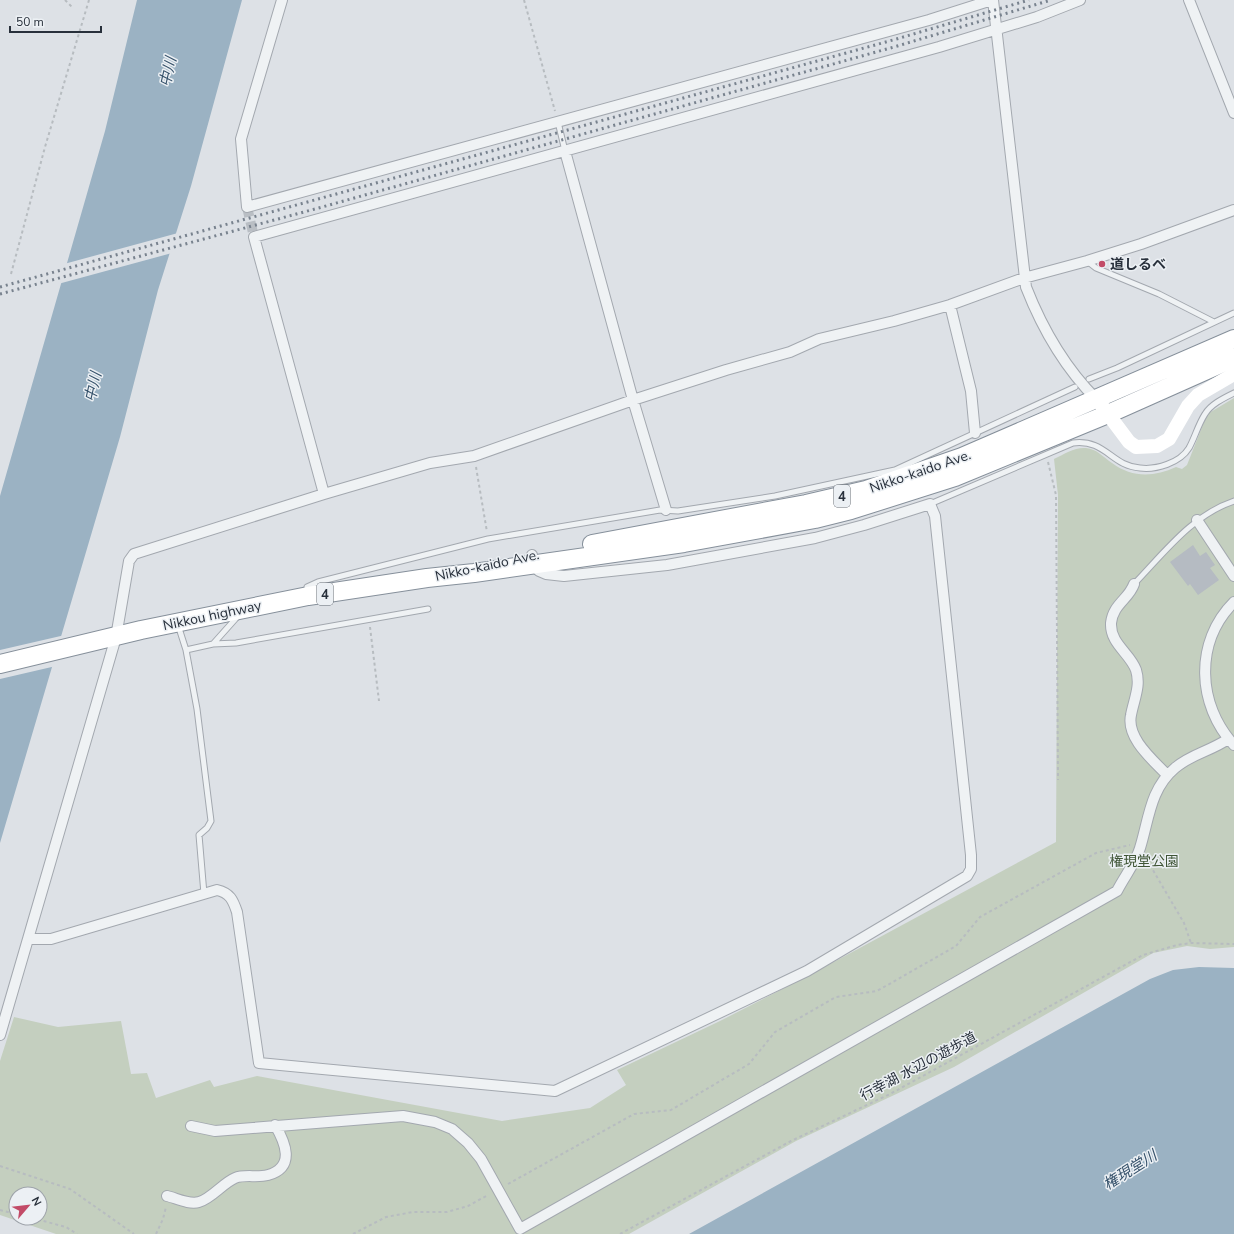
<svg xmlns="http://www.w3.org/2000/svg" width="1234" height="1234" viewBox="0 0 1234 1234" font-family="'Nunito Sans','Noto Sans JP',sans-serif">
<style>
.green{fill:#c4cfbf;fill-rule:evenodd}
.water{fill:#9bb2c3}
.pier{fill:#dde1e6}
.building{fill:#b5bbc2}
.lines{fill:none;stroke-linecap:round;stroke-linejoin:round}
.street-tunnel{stroke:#b9bec4;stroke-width:10;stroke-dasharray:10 5;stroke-linecap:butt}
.lane-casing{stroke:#a3a8af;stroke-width:7}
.street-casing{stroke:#a3a8af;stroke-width:12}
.highway-casing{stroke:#86909b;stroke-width:20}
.path{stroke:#b7bcc0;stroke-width:2;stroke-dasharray:3 3;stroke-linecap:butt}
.lane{stroke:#eff2f4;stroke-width:5}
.street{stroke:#eff2f4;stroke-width:10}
.secondary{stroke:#fff;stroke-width:14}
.highway{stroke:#fff;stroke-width:18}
.rail{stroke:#78828e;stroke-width:3;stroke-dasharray:2 4;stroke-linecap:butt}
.poi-dot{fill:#c24b67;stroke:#ecf0f4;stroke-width:1.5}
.labels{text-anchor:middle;stroke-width:3;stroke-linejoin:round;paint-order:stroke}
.shield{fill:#ecf0f4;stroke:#636a72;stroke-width:1}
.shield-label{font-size:13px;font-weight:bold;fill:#28303b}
.poi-label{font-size:14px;font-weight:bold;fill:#28303b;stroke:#ecf0f4;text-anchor:start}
.street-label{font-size:14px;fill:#28303b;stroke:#ecf0f4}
.park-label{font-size:14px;fill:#3f5536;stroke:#ecf0f4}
.water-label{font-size:15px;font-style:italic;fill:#36526b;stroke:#ecf0f4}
</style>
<rect width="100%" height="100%" fill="#dde1e6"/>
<path class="green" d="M1234 398V947L1210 949 1187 946 1153 953 954 1067 796 1141 629 1234H56L0 1215V1061L14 1017 58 1027 121 1021 131 1074 147 1073 156 1098 210 1080 214 1087 257 1076 502 1121 590 1108 626 1085 617 1070 720 1021 806 977 1056 842 1058 495 1054 459C1064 454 1075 447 1086 448 1097 449 1103 457 1112 463 1132 478 1154 477 1176 467L1182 469 1187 465 1204 422 1209 413ZM16 1194H40V1218H16Z"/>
<path class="water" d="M137 0H242L191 186 158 290 120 437 0 843V496L105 131Z
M1199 967 1234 968V1234H689L1150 979 1173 970Z"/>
<path class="pier" d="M178 233 172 253 58 284 64 264Z
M65 635 56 666 0 679V650Z"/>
<path class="building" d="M1193 545 1200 556 1206 552 1215 565 1210 568 1219 580 1198 595 1190 584 1188 586 1170 562Z"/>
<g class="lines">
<path class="street-tunnel" d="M247 207 254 237"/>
<g class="lane-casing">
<path id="lane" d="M558 122 565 151
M1087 261 1096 268 1159 294 1214 322
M1089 379 1117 368 1234 313
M896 473 895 470 1075 387
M930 504 1073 443C1106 439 1111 466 1140 468 1156 470 1180 463 1189 448 1195 437 1198 425 1205 414 1211 404 1224 398 1234 393
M1134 584C1164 553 1192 515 1234 501
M308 593 307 587 318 582 488 539 660 510 678 511 775 496 895 470
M178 625 186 650 213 644 238 616
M213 644 236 643 428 609
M186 650 197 709 211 821 207 828 199 835 204 894"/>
</g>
<g class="street-casing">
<path id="street" d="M282 0 241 139 247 207 929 20 992 0
M993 0 1026 287C1042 328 1065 368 1097 400
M1189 0 1234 113
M565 151 633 400 666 510
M950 305 971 391 975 433
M324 494 254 237 939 47 1037 17 1080 0
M1197 520 1234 576
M1134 584C1129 599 1113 604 1111 623 1110 644 1130 653 1136 670 1141 686 1134 699 1131 715 1126 738 1153 760 1167 775
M1234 602C1194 642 1197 705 1234 745
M28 939H51L217 890C230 893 233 900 237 912L259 1063 555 1091 807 971 967 876 971 869V855L935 516 930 504 864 525 815 538 667 565 564 576 546 574 539 571 533 565 532 555
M0 1035 116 637 129 561 134 554 324 494 430 463 474 456 633 400 726 370 790 352 819 339 894 321 950 305 1024 278 1087 261 1141 244 1234 210
M191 1126 215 1131 403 1116 435 1122 452 1129 468 1143 481 1159 520 1229 1117 891C1124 877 1136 862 1140 848 1149 819 1150 789 1175 768 1191 754 1211 751 1228 739
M167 1196C176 1198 189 1205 199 1202 211 1199 223 1183 235 1178 245 1174 257 1178 268 1175 296 1167 285 1142 275 1125"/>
</g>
<g class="highway-casing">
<path id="highway" d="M592 544 806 504 866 490 962 457 1234 339
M0 664 141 630 308 596 427 578 474 573 684 543 815 519 851 510 955 477 1108 414 1234 358"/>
</g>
<path class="path" d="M65 0 72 7
M524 0 555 111
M11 274 45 147 89 0
M1048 462 1056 495 1058 780
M476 467 487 532
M370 627 379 701
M1147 860 1184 923 1191 943
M0 1166 70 1189 134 1234
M508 1184 634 1114 671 1110 749 1064 775 1032 836 997 877 991 956 946 980 917 1096 853 1130 845
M0 1210 16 1214
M32 1218 66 1227 77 1234
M156 1234 163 1219 166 1207
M353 1234 386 1217 413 1212H447L468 1206 488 1195
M620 1234 791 1141 890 1094 1143 955 1177 945 1191 943 1234 944"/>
<use href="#lane" class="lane"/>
<use href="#street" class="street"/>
<path class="secondary" d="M1102 406 1129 442 1136 447 1157 446 1169 439 1188 406 1198 395 1234 374"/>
<use href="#highway" class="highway"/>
<path class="rail" d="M0 287 893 40 1029 0
M0 294 315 209 894 47 1051 0"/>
</g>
<circle class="poi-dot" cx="1102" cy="264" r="4"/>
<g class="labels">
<g class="shield">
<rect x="834" y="485" width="16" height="22" rx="3"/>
<rect x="317" y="583" width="16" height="22" rx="3"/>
</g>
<g class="shield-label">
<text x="842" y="501">4</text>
<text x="325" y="599">4</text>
</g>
<g class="poi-label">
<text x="1110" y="269">道しるべ</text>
</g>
<g class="street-label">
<text transform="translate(920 471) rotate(-19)" y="5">Nikko-kaido Ave.</text>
<text transform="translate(487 565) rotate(-12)" y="5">Nikko-kaido Ave.</text>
<text transform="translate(212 615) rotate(-12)" y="5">Nikkou highway</text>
<text transform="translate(918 1066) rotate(-28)" y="5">行幸湖 水辺の遊歩道</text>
</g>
<g class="park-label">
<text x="1144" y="866">権現堂公園</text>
</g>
<g class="water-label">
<text transform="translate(168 72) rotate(-77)" y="5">中川</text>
<text transform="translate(93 387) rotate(-77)" y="5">中川</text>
<text transform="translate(1130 1170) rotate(-32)" y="5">権現堂川</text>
</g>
</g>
<g transform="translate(28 1206) rotate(62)"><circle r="19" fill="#ecf0f4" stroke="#9ea3aa"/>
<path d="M0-3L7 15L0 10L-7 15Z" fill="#c24b67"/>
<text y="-6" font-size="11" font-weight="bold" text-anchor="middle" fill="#28303b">N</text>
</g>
<path d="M10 26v6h91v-6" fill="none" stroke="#28303b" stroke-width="2"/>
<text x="16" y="26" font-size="12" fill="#28303b" stroke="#ecf0f4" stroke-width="3" paint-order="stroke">50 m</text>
</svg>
